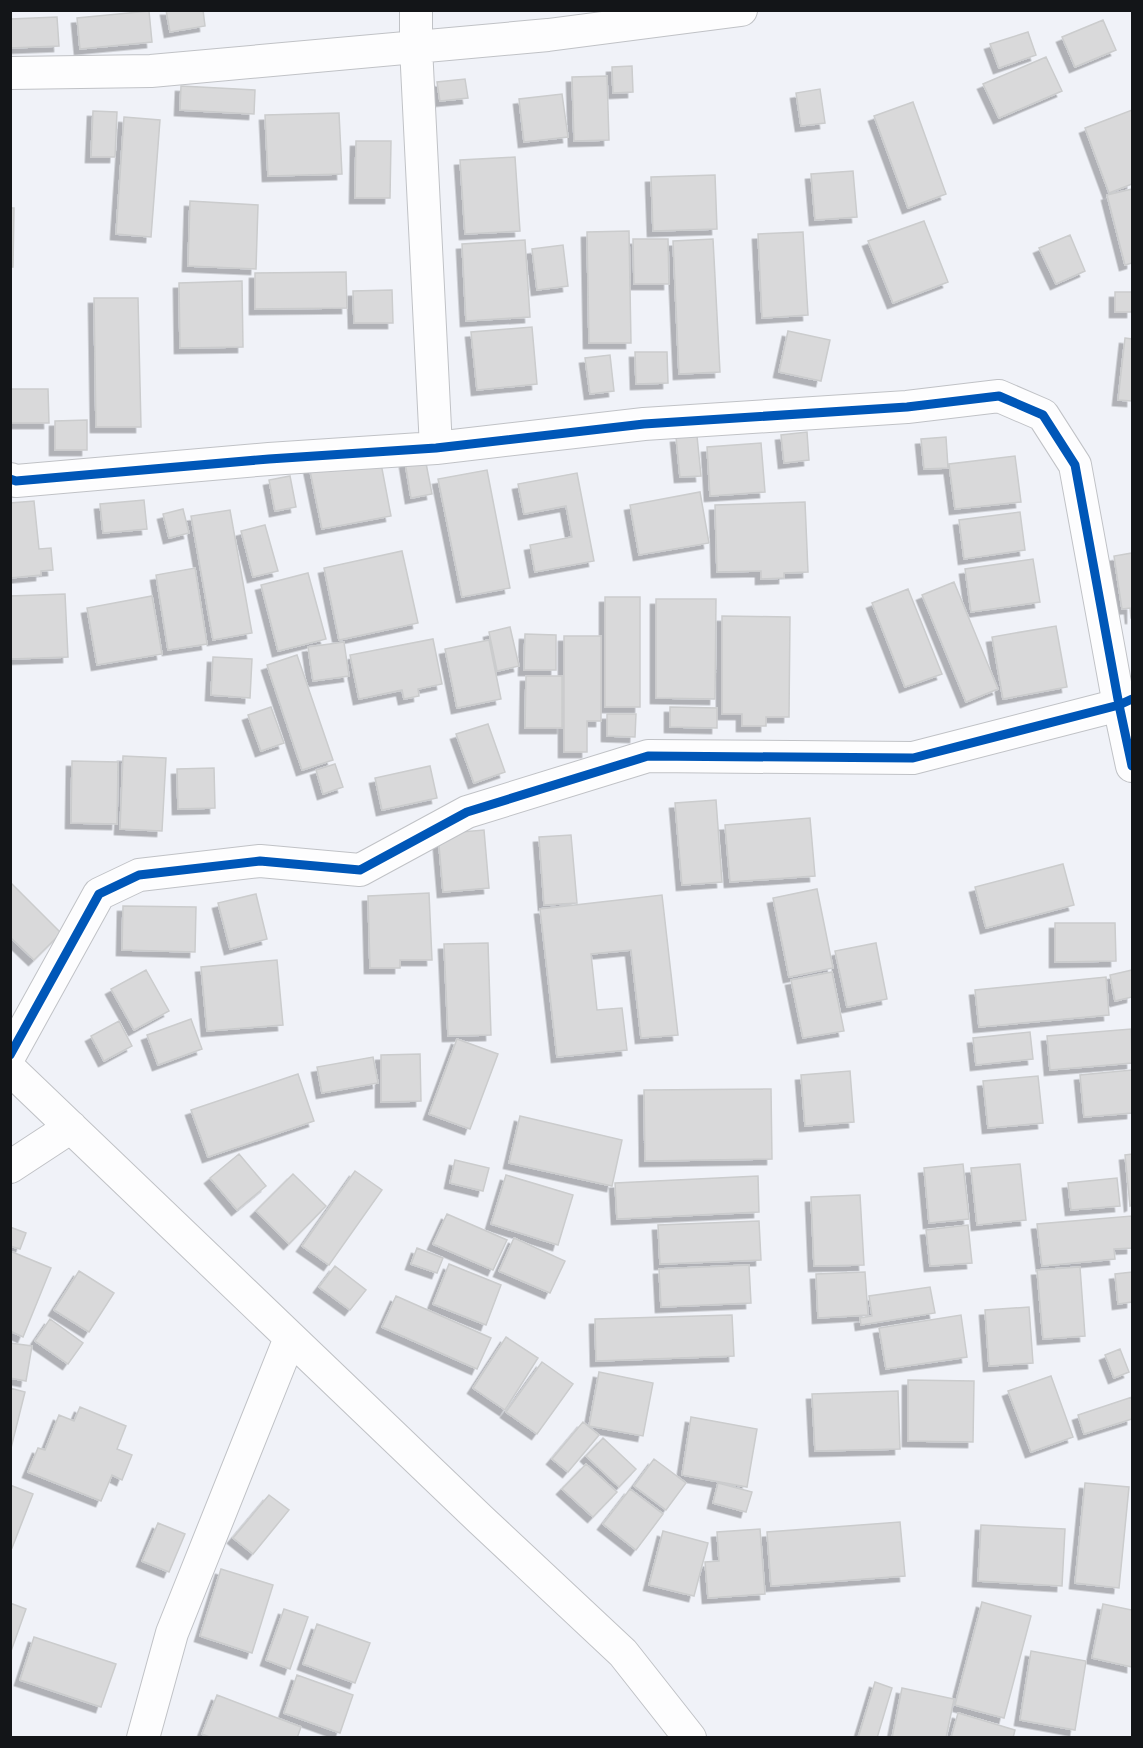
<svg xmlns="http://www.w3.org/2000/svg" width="1143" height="1748" viewBox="0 0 1143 1748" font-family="'IBM Plex Sans',sans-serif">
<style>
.building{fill:#d9d9da;stroke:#cbcccd;stroke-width:1.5;filter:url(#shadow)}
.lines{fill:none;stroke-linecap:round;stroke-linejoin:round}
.street-casing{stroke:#c0c2c6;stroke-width:34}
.street{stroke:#fdfdfe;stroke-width:32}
.cycleway-casing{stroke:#fff;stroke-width:13}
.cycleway{stroke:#0057b8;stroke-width:9}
</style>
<defs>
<filter id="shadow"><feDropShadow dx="-5.5" dy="5.5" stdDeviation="0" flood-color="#0004"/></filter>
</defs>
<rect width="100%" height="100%" fill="#f0f2f8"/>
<path class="building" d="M166 10H203L205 26 170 32Z
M149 11 152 42 80 49 77 18Z
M57 17 59 46 10 48V19Z
M1103 20 1116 50 1075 67 1062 37Z
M1028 32 1036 55 999 68 990 44Z
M1046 57 1062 91 999 118 983 84Z
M632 66 633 92 613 93 612 67Z
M607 76 609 140 574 141 572 77Z
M465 79 468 98 440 101 437 82Z
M181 86 255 90 254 114 180 110Z
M820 89 825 123 801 126 796 93Z
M562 94 568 137 524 142 519 99Z
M913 102 946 194 908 208 874 116Z
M1132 110V184L1109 193 1085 128Z
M93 111 117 112 115 157H91Z
M339 113 342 174 268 176 265 115Z
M124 117 160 120 151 237 116 234Z
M356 141H391L390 198H355Z
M515 157 520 231 465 234 460 160Z
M853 171 857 217 815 220 811 174Z
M715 175 717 229 653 231 651 177Z
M1132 189V263L1125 265 1107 195Z
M190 201 258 205 256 269 188 266Z
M10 208H14L13 267H10Z
M924 221 948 282 893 303 868 241Z
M629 231 631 343H589L587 232Z
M803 232 808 315 762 318 758 234Z
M1070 235 1085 271 1056 284 1039 248Z
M633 239H668L669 284H634Z
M713 239 720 372 679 374 673 241Z
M525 240 530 317 466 321 462 244Z
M563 245 568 286 537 290 532 249Z
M346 272 347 308 255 309V273Z
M242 281 243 347 180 348 179 283Z
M392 290 393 323H354L353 291Z
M1115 292H1132V312H1115Z
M94 298H138L141 427H96Z
M532 327 537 384 477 390 471 332Z
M788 331 830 340 821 381 779 372Z
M1125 338 1132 339V401L1118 400Z
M635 352H667L668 383 636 384Z
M610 355 614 391 590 394 585 358Z
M10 389H48L49 423H10Z
M87 420V450H55V421Z
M807 432 809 460 784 463 781 435Z
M697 436 701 476 680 477 676 437Z
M946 437 948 468 924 469 921 439Z
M761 443 765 492 710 496 707 447Z
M379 453 391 516 322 529 309 466Z
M1015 456 1021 502 955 509 949 464Z
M425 458 432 494 411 498 405 462Z
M487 470 510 588 462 597 438 479Z
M577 473 594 561 535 572 530 545 572 537 566 506 524 514 518 484Z
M290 476 296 507 275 511 269 480Z
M700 492 709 543 639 555 630 505Z
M144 500 147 529 103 533 100 504Z
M34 501 39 549 51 548 53 570 41 571V575L10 578V503Z
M805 502 808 572 784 573V578L761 579V571L717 572 715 505Z
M183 509 189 533 169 538 163 514Z
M230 510 252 633 213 640 191 516Z
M1020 512 1025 550 964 559 959 520Z
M265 525 278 571 253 577 241 531Z
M402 551 418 623 339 640 324 568Z
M1132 553V618H1131L1130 608 1122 609 1114 556Z
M1033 559 1040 602 971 612 965 569Z
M195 568 207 644 168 650 156 575Z
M308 573 326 639 278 651 261 585Z
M954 582 998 689 966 702 922 595Z
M908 589 942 674 905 687 872 603Z
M65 594 68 657 10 659V596Z
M152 596 162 654 97 665 87 608Z
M605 597H640V707H605Z
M656 599H716L715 699 656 698Z
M722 616 790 617 789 717H766V726H742V714H722Z
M1056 626 1067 687 1003 699 992 637Z
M510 627 519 666 497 671 489 632Z
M525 634 556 635V670H524Z
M564 636H601V721H587V752H564Z
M433 639 442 684 418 689 419 696 404 699 402 690 359 699 350 655Z
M489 640 501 699 457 708 445 649Z
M344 642 349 676 313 681 308 647Z
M297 655 333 760 302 770 267 665Z
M213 657 252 659 250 698 211 695Z
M526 676H562V728H525Z
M271 707 284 743 261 751 248 715Z
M670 707 717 708V728L670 727Z
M607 714H636L635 737 607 736Z
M488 724 505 772 474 783 456 734Z
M123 756 166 758 162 831 120 829Z
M72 761 118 762 117 824 71 823Z
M335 764 343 787 323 794 316 770Z
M430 766 437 798 382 810 375 778Z
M214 768 215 808 178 809 177 769Z
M716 800 722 882 682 885 675 803Z
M810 818 815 876 730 882 725 825Z
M484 830 489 888 443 892 438 834Z
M571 835 577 903 544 905 539 837Z
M1063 864 1074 905 986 928 975 887Z
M10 882 61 933 34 960 10 937Z
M817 889 833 968 789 977 773 898Z
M429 893 432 960H400V968H370L368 896Z
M256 894 267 939 230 949 218 903Z
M662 895 678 1035 641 1038 631 950 591 954 597 1010 622 1008 627 1050 557 1057 540 909Z
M123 906 196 907 195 952 122 950Z
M1055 923H1115L1116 961 1055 962Z
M488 943 491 1035 448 1036 444 944Z
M876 943 887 999 847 1007 835 951Z
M277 960 283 1025 207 1031 201 967Z
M146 970 169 1011 134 1030 111 989Z
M1132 970V997L1115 1001 1110 975Z
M832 972 844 1031 803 1038 791 980Z
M1106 977 1109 1015 979 1027 975 990Z
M191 1019 202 1049 158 1065 147 1035Z
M119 1021 132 1046 104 1061 91 1036Z
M1131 1029 1132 1063 1050 1070 1047 1036Z
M1030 1032 1033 1059 976 1065 973 1038Z
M457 1039 498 1054 470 1129 429 1114Z
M420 1054 421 1101 381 1102V1055Z
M373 1057 378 1083 322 1093 317 1067Z
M1132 1070V1113L1084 1117 1080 1075Z
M850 1071 854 1122 805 1126 801 1075Z
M298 1074 314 1121 208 1157 191 1110Z
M1038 1076 1043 1123 988 1128 983 1081Z
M771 1089 772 1159 645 1161 644 1090Z
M520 1116 622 1140 612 1186 509 1163Z
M239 1154 266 1186 237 1210 210 1178Z
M1132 1154V1205L1130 1206 1125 1155Z
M455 1160 489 1168 483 1191 450 1183Z
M963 1164 969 1219 929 1223 924 1168Z
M1020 1164 1026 1220 977 1225 971 1168Z
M355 1171 382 1190 329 1265 302 1246Z
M293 1174 326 1206 289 1244 256 1211Z
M506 1175 573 1195 558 1245 491 1224Z
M758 1176 759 1212 617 1219 615 1183Z
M1117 1178 1120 1206 1071 1210 1068 1183Z
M860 1195 864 1265 814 1266 811 1197Z
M447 1214 507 1240 493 1270 433 1244Z
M1132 1216V1248L1114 1249 1115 1259 1042 1266 1037 1224Z
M759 1221 761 1260 660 1264 658 1225Z
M968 1225 972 1263 930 1266 926 1230Z
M10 1227 26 1233 20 1249 10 1246Z
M514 1238 565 1261 550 1293 499 1271Z
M417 1248 443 1258 437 1273 411 1264Z
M10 1251 51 1268 23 1337 10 1331Z
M449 1264 501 1285 486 1325 433 1304Z
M749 1265 751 1303 661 1307 659 1269Z
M335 1266 366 1290 350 1310 319 1287Z
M1080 1267 1085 1336 1043 1339 1037 1270Z
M79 1271 114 1293 89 1332 54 1310Z
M865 1272 868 1315 818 1318 816 1274Z
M1132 1272V1302L1118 1304 1115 1274Z
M930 1287 935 1313 861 1325 860 1318 872 1316 869 1296Z
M396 1296 491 1338 477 1369 382 1327Z
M1029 1307 1033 1363 989 1366 985 1310Z
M732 1315 734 1356 596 1361 595 1319Z
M961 1315 967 1357 886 1369 879 1328Z
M50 1319 83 1343 68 1364 35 1341Z
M506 1337 538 1358 505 1410 473 1388Z
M10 1343 32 1346 26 1381 10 1378Z
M1120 1349 1129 1372 1114 1378 1105 1355Z
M542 1362 573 1384 537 1434 506 1412Z
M599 1372 653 1383 643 1436 589 1426Z
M1051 1376 1073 1437 1031 1452 1008 1391Z
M908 1380 974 1381 973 1442 908 1441Z
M10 1388 25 1392 10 1452Z
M898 1391 900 1449 815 1451 812 1394Z
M1132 1397V1419L1084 1434 1078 1415Z
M80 1407 126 1426 117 1449 132 1455 122 1480 112 1475 101 1501 28 1472 38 1448 45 1450 59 1415 74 1421Z
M691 1417 757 1429 747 1487 682 1475Z
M583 1422 599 1435 568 1472 552 1459Z
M603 1438 636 1469 619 1487 586 1456Z
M654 1459 686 1483 666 1510 634 1486Z
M586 1464 617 1492 593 1517 562 1489Z
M718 1483 752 1492 746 1512 713 1503Z
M1085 1483 1129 1487 1119 1588 1075 1583Z
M10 1485 33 1494 12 1548 10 1547Z
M630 1489 663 1514 636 1550 603 1524Z
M269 1495 289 1510 253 1554 233 1538Z
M900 1522 905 1576 771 1586 767 1532Z
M158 1523 185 1534 169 1572 142 1561Z
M981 1525 1065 1529 1062 1586 978 1581Z
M760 1529 765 1594 708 1598 705 1562 719 1561 717 1532Z
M663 1531 708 1543 694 1596 649 1585Z
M221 1569 273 1585 252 1653 200 1636Z
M982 1602 1031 1616 1004 1718 955 1705Z
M10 1603 26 1609 10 1654Z
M1103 1604 1132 1610V1667L1092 1658Z
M284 1609 308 1617 290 1669 266 1660Z
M317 1624 370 1643 355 1683 303 1664Z
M34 1637 116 1664 101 1707 20 1680Z
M1031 1651 1086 1661 1075 1730 1020 1720Z
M297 1675 353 1695 340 1733 284 1713Z
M875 1682 892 1688 877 1738H858Z
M902 1688 954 1699 946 1738H892Z
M217 1695 301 1727 297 1738H212L202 1734Z
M958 1713 1015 1730 1013 1738H951Z"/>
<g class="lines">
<g class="street-casing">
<path id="street" d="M416 10V47L436 448
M10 73 151 71 548 35 741 10
M10 479 16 481 269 459 436 448 644 424 907 407 999 396 1043 415 1075 465 1119 705 1132 766
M10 1055 99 894 139 875 260 861 360 870 467 812 648 756 913 758 1119 705 1132 699
M10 1069 481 1520 623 1653 690 1738
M10 1167 71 1127
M143 1738 172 1633 290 1338"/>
</g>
<use href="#street" class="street"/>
<g class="cycleway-casing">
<path id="cycleway" d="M10 479 16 481 269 459 436 448 644 424 907 407 999 396 1043 415 1075 465 1119 705 1132 766
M10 1055 99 894 139 875 260 861 360 870 467 812 648 756 913 758 1119 705 1132 699"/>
</g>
<use href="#cycleway" class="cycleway"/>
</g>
<rect width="1143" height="1748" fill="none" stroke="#131518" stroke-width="24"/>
</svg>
